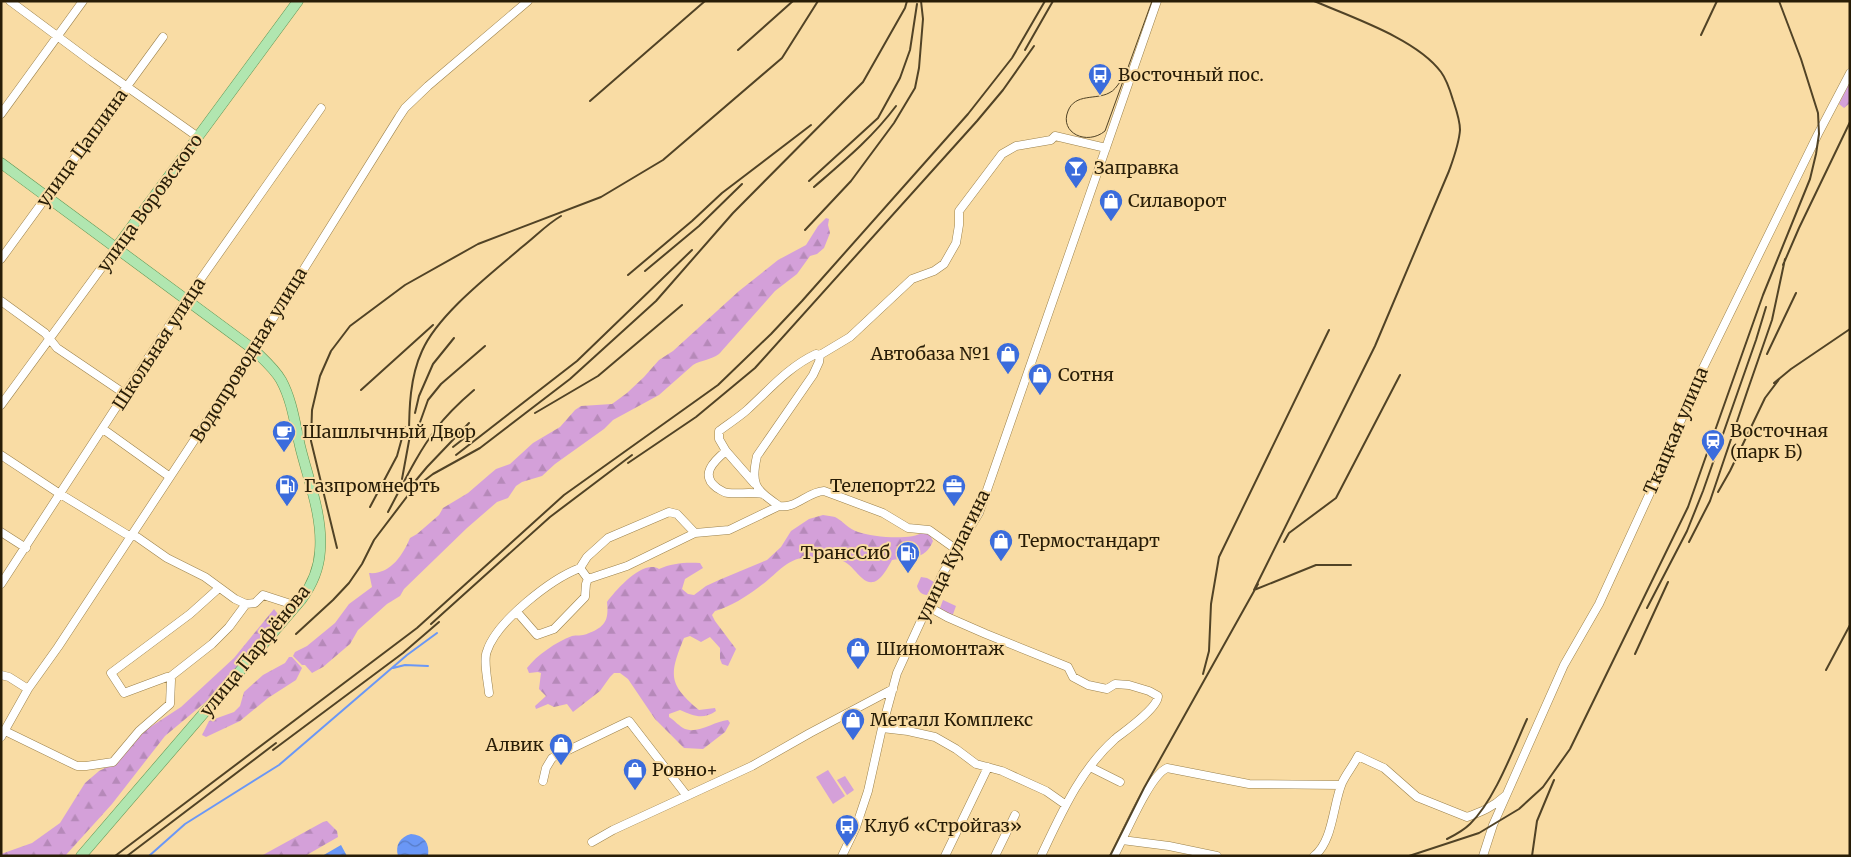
<svg xmlns="http://www.w3.org/2000/svg" width="1851" height="857" viewBox="0 0 1851 857" font-family="Merriweather,serif">
<style>
.green{fill:#d4a0d9}
.forest{fill:url(#forest-firs)}
.water{fill:url(#water-waves)}
.lines{fill:none;stroke-linecap:round;stroke-linejoin:round}
.stream{stroke:#6a97f6;stroke-width:2}
.minor-casing{stroke:#9b814b;stroke-width:9}
.major-casing{stroke:#5f9553;stroke-width:11}
.minor{stroke:#fff;stroke-width:8}
.major{stroke:#b1e6b0;stroke-width:10}
.tram{stroke:#514326;stroke-width:1}
.rail{stroke:#514326;stroke-width:2}
.labels{text-anchor:middle;stroke-width:4;stroke-linejoin:round;paint-order:stroke}
.poi-label{font-size:18px;fill:#281d07;stroke:#f9dca4;text-anchor:start}
.street-label{font-size:18px;fill:#281d07;stroke:#f9dca4}
</style>
<defs>
<pattern id="forest-firs" width="22" height="20" patternUnits="userSpaceOnUse" patternTransform="scale(1.25)"><rect width="22" height="20" fill="#d4a0d9"/><path d="M5 1l3.5 6h-7zM16 11l3.5 6h-7z" fill="#b689b9"/></pattern>
<pattern id="water-waves" width="16" height="10" patternUnits="userSpaceOnUse" patternTransform="scale(1.25)"><rect width="16" height="10" fill="#6a97f6"/><path d="M0 5q4-4 8 0t8 0" fill="none" stroke="#577bc5"/></pattern>
</defs>
<rect width="100%" height="100%" fill="#f9dca4"/>
<path class="green" d="M921 577 927 578 934 582 927 595C922 595 918 591 917 586Z
M943 600 956 606 952 617 941 611 940 608Z
M828 770 845 796 833 804 816 777Z
M845 776 854 790 847 795 837 780Z"/>
<path class="forest" d="M1850 81V103L1844 108 1839 104Z
M826 218 829 219 828 225 830 233 824 248 817 254 810 256 797 274 775 291 719 354C711 360 701 360 693 365L659 395 613 420 604 429 555 464 542 476 522 482 516 486 508 498 497 502 467 528 404 589 400 596 387 604 358 630 350 644 323 667 312 673 305 665H302L293 656 295 652 307 646 335 623 349 604 372 587 369 573C390 575 403 555 410 538L417 534 439 515 443 508 468 493 490 474 496 469 510 464 533 443 560 427 575 410 581 406 612 404 627 393 644 377 659 360 673 351 739 291 778 260 806 245 818 226Z
M823 515C827 516 832 516 835 517 842 520 848 529 858 532 873 537 911 541 923 532L930 535 933 541C925 561 909 557 892 560 886 571 876 591 862 578 856 573 852 566 845 562 836 557 821 557 811 557 786 557 778 574 759 587 747 596 730 607 715 611L712 615 715 621 736 649 728 666 722 664 720 659V648L710 637 701 642 690 636 684 638C669 675 668 684 699 710L715 708 716 711C703 720 694 716 680 710L669 714V717C674 720 680 727 685 729 698 734 715 721 728 720L730 723 725 732 703 749 684 748 655 719 628 679 620 673H614L610 677 600 691 573 712 567 704 554 707 548 704 536 709 535 706 546 696 539 689 541 673 538 672 529 673 527 668C537 655 556 642 572 636 576 635 582 636 587 634 605 627 609 621 607 602 616 590 643 559 659 569 672 563 686 562 700 563L703 568 685 579 682 589 688 594 694 595 706 586 719 580 767 560 781 547 791 531 809 519Z
M274 609 281 618 208 700 165 736 112 804 65 856H1V854L32 843 60 823 85 783 99 771 115 763 138 735 181 707 234 658Z
M289 657H292L302 668 296 680 268 698 240 721 206 737 202 735 209 721 234 712 240 706 244 692 263 675 285 663Z
M327 821 337 831 338 837 305 856H261L323 822Z"/>
<path class="water" d="M411 834C424 835 430 843 428 856H398C395 845 400 837 411 834Z
M341 845 347 856H322Z"/>
<g class="lines">
<path class="stream" d="M393 668 405 665 428 666
M149 856 185 824 279 765 407 655 437 633"/>
<g class="minor-casing">
<path id="minor" d="M10 1 92 62 198 137
M1 114 83 1
M1 259 163 37
M1 301 45 333 57 348 125 394
M1 405 116 248
M103 429 170 477
M726 451 719 439V431C728 424 738 418 747 410 769 390 788 367 816 354L820 355
M1 455 57 492 126 534 137 537 167 558 205 577 235 599 246 604 255 603 263 595 297 606
M754 483 726 451C714 461 699 475 717 488 721 490 724 493 728 493 740 494 751 492 763 494
M779 506C756 489 750 486 757 456L813 375 819 362 820 355 850 337 912 279 934 271 944 264 956 243 959 225V211L1002 154 1016 146 1051 140 1055 136 1106 148
M1 532 26 548
M580 568 587 557 608 538 669 512 677 514 695 533
M1 584 186 300 321 108
M927 606 947 617 986 634 1068 667 1073 677 1088 685 1107 689 1115 684 1129 685 1149 691 1158 696C1158 708 1125 731 1115 739 1080 770 1061 814 1041 856
M517 612 537 635 554 629 585 597 586 584 588 579
M1 675 9 677 28 689
M170 677 212 644 229 627 246 604
M489 693C488 682 483 660 487 651 497 621 551 579 580 568L588 579 627 566 695 533 729 530 779 506C796 509 807 492 824 491L883 513 908 528 929 530 957 550
M882 728 908 731 935 737 956 749 976 764 1002 771 1046 791 1066 805
M5 731 77 766H86L113 762 139 731 170 704 171 680 170 677H167L124 693 111 673 190 614 219 588
M1 737 28 689 58 647 247 360 399 117 405 108 428 86 528 1
M1090 767 1120 782
M543 781 546 768 552 758 629 721 687 796
M1122 840 1169 846 1217 856
M592 842 613 830 752 766 810 733 893 689
M842 856 856 827 868 791 882 728 897 673 943 573 979 513 1157 1
M945 856 988 767
M995 856 1015 815
M1114 856C1125 836 1149 776 1167 768L1249 784 1341 785
M1314 856C1333 842 1333 804 1342 783 1346 774 1353 766 1358 756L1384 768 1417 797 1467 817C1481 812 1493 807 1505 796
M1483 856 1493 825 1564 665 1599 604 1655 482 1703 368 1818 134 1850 73"/>
</g>
<g class="major-casing">
<path id="major" d="M1 163 253 349C263 359 274 368 281 380 292 400 295 424 300 446 308 479 323 516 320 551 319 569 312 585 301 600L81 856
M116 248 298 1"/>
</g>
<use href="#minor" class="minor"/>
<use href="#major" class="major"/>
<path class="tram" d="M1120 82C1117 86 1114 91 1109 93 1096 100 1075 93 1068 111 1059 133 1087 146 1105 131L1152 1"/>
<path class="rail" d="M1701 35 1717 1
M738 50 793 1
M1025 50 1053 1
M590 101 705 1
M809 181 878 118 900 78 910 50 917 4
M814 187C844 161 873 137 896 106
M805 230 851 181 894 123 915 88 919 68 923 19 921 1
M1783 265 1799 228 1850 122
M645 271 699 226 742 184
M628 275 692 221 722 193 811 125
M1767 354 1796 293
M1774 383 1791 369 1850 329
M361 390 433 325
M415 413 419 396 433 364 454 338
M535 413 598 376 682 305
M409 437C409 408 410 377 422 351 438 314 492 273 522 247 535 237 547 224 561 216
M414 439 428 400 441 384 485 346
M453 447 467 436
M456 455 577 361 692 250
M628 463 696 417 755 368 977 121 1003 90 1034 46
M402 479 411 430
M412 485 427 467 469 423
M1718 492 1730 471 1765 398 1780 378
M370 507 397 456 405 427
M388 512C403 484 417 454 436 429 447 414 460 402 474 390
M1284 542 1289 533 1336 498 1400 375
M1689 542 1710 501 1747 392 1772 320 1785 259
M337 548 311 441 312 410 320 376 331 351 350 326 405 285 478 244 601 197 663 160 782 58 818 1
M1254 590 1375 346 1449 171C1454 157 1459 144 1460 130 1460 120 1456 109 1453 100 1450 90 1447 80 1441 72 1417 39 1351 17 1314 1
M1254 590 1316 565H1351
M1647 608 1687 531 1703 491 1756 340 1766 307
M431 624 550 517 632 455
M296 634 333 600 349 583 362 564 374 540 412 490 433 474 480 448 570 379 656 301 733 213 863 82 905 8 907 1
M1635 654 1668 582
M1826 670 1850 625
M1203 674 1209 651 1211 604 1219 557 1329 330
M273 750 403 653 439 622
M1447 839C1455 835 1464 830 1470 824 1494 801 1513 750 1527 719
M115 856 417 628 564 495 718 385 771 334 802 301 968 114 1012 58 1045 1
M127 856 276 743
M1110 856 1144 788 1258 584
M1409 856 1479 833 1519 809 1543 787 1570 749 1688 507 1763 295 1810 179 1816 154 1819 134 1818 113 1801 59 1779 1
M1532 856 1537 821 1554 780"/>
</g>
<defs>
<g id="bus-pin" transform="scale(1.25)"><path d="M0 17L-7.5 6A9.5 9.5 0 1 1 7.5 6Z" fill="#3b6cdc" stroke="#f9dca4"/><path d="M-5-6H5V4H4V6H2V4H-2V6H-4V4H-5ZM-3.5-4V0h7V-4ZM-3.5 1.2v1.5H-2V1.2ZM2 1.2v1.5H3.5V1.2Z" fill="#fff"/></g>
<g id="bar-pin" transform="scale(1.25)"><path d="M0 17L-7.5 6A9.5 9.5 0 1 1 7.5 6Z" fill="#3b6cdc" stroke="#f9dca4"/><path d="M-6-5H6L.8 .8V4.5H3.5V6h-7V4.5H-.8V.8Z" fill="#fff"/></g>
<g id="shop-pin" transform="scale(1.25)"><path d="M0 17L-7.5 6A9.5 9.5 0 1 1 7.5 6Z" fill="#3b6cdc" stroke="#f9dca4"/><path d="M-5-2.5h2.3a2.7 3.5 0 0 1 5.4 0H5L5.5 6h-11ZM-1.5-2.5h3a1.5 2.3 0 0 0-3 0Z" fill="#fff"/></g>
<g id="cafe-pin" transform="scale(1.25)"><path d="M0 17L-7.5 6A9.5 9.5 0 1 1 7.5 6Z" fill="#3b6cdc" stroke="#f9dca4"/><path d="M-5.5-4.5H6V0H3Q3 3.5 0 3.5H-2.5Q-5.5 3.5-5.5 0ZM3-3.2v2h1.7v-2ZM-6 4.5H4V6H-6Z" fill="#fff"/></g>
<g id="station-pin" transform="scale(1.25)"><path d="M0 17L-7.5 6A9.5 9.5 0 1 1 7.5 6Z" fill="#3b6cdc" stroke="#f9dca4"/><path d="M-3-6H3Q5-6 5-4V2Q5 4 3 4L4.5 6H3L1.5 4h-3L-3 6H-4.5L-3 4Q-5 4-5 2V-4Q-5-6-3-6ZM-3.5-4v3h7v-3ZM-3.5 1v1.5H-2V1ZM2 1v1.5H3.5V1Z" fill="#fff"/></g>
<g id="fuel-pin" transform="scale(1.25)"><path d="M0 17L-7.5 6A9.5 9.5 0 1 1 7.5 6Z" fill="#3b6cdc" stroke="#f9dca4"/><path d="M-5.5-6h7V0h2V4h1.3V-2.5L3-4.5l.8-.8L6-3V5H2.5V1h-1V6h-7ZM-4.2-4.7v3.2H.2V-4.7Z" fill="#fff"/></g>
<g id="office-pin" transform="scale(1.25)"><path d="M0 17L-7.5 6A9.5 9.5 0 1 1 7.5 6Z" fill="#3b6cdc" stroke="#f9dca4"/><path d="M-6-3h4V-5.5h4V-3h4V5H-6ZM-1-4.5V-3h2v-1.5ZM-6 0V1H6V0Z" fill="#fff"/></g>
</defs>
<g fill-rule="evenodd">
<use href="#bus-pin" x="1100" y="75"/>
<use href="#bar-pin" x="1076" y="168"/>
<use href="#shop-pin" x="1111" y="201"/>
<use href="#shop-pin" x="1008" y="354"/>
<use href="#shop-pin" x="1040" y="375"/>
<use href="#cafe-pin" x="284" y="432"/>
<use href="#station-pin" x="1713" y="441"/>
<use href="#fuel-pin" x="287" y="486"/>
<use href="#office-pin" x="954" y="486"/>
<use href="#shop-pin" x="1001" y="541"/>
<use href="#fuel-pin" x="908" y="553"/>
<use href="#shop-pin" x="858" y="649"/>
<use href="#shop-pin" x="853" y="720"/>
<use href="#shop-pin" x="561" y="745"/>
<use href="#shop-pin" x="635" y="770"/>
<use href="#bus-pin" x="847" y="826"/>
</g>
<g class="labels">
<g class="poi-label">
<text x="1118" y="81">Восточный пос.</text>
<text x="1094" y="174">Заправка</text>
<text x="1128" y="207">Силаворот</text>
<text x="990" y="360" text-anchor="end">Автобаза №1</text>
<text x="1058" y="381">Сотня</text>
<text x="1730" y="437">Восточная<tspan x="1730" dy="21">(парк Б)</tspan></text>
<text x="302" y="438">Шашлычный Двор</text>
<text x="304" y="492">Газпромнефть</text>
<text x="936" y="492" text-anchor="end">Телепорт22</text>
<text x="1018" y="547">Термостандарт</text>
<text x="890" y="559" text-anchor="end">ТрансСиб</text>
<text x="876" y="655">Шиномонтаж</text>
<text x="870" y="726">Металл Комплекс</text>
<text x="544" y="751" text-anchor="end">Алвик</text>
<text x="652" y="776">Ровно+</text>
<text x="864" y="832">Клуб «Стройгаз»</text>
</g>
<g class="street-label">
<text transform="translate(82 148) rotate(-54)" y="6">улица Цаплина</text>
<text transform="translate(150 203) rotate(-54)" y="6">улица Воровского</text>
<text transform="translate(159 344) rotate(-57)" y="6">Школьная улица</text>
<text transform="translate(249 355) rotate(-58)" y="6">Водопроводная улица</text>
<text transform="translate(1676 431) rotate(-67)" y="6">Ткацкая улица</text>
<text transform="translate(953 556) rotate(-64)" y="6">улица Кулагина</text>
<text transform="translate(255 651) rotate(-51)" y="6">улица Парфёнова</text>
</g>
</g>
<rect width="1851" height="857" fill="none" stroke="#281d07" stroke-width="5"/>
</svg>
